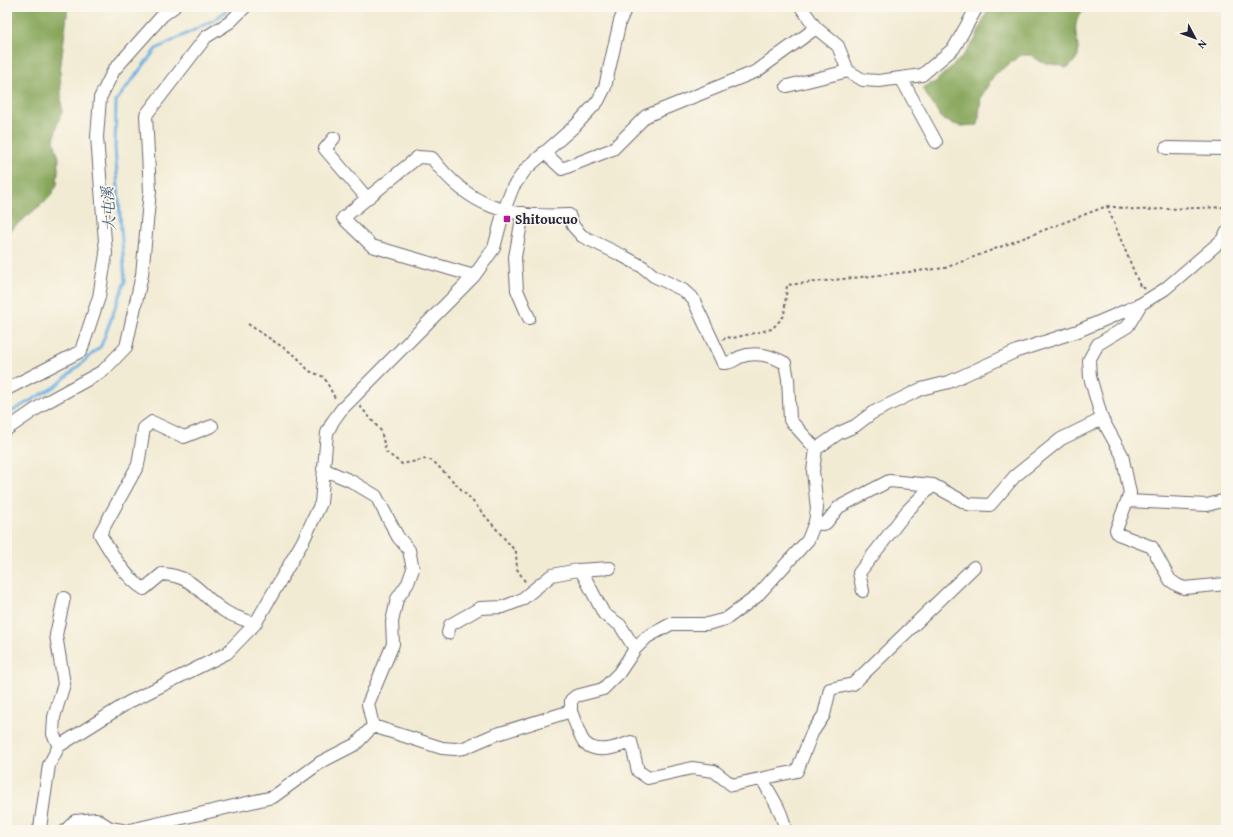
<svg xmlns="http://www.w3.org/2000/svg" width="1233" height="837" viewBox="0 0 1233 837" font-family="'Gentium Book Plus','Noto Serif TC',serif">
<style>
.forest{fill:#85a559;stroke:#54644a}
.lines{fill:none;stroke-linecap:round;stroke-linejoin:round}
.stream{stroke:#6bb0e1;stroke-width:3}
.minor-casing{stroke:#6b6871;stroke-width:14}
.path{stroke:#6b6871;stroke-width:2;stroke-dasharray:3 3;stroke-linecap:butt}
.minor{stroke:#fff;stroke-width:12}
.poi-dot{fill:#b5179e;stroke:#fbf7ec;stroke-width:1.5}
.labels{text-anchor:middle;stroke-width:3.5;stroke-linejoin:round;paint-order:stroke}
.poi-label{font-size:14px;font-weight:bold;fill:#22223b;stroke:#fbf7ec;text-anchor:start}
.water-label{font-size:15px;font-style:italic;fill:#3f5b7d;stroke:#fbf7ec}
</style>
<rect width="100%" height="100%" fill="#fbf7ec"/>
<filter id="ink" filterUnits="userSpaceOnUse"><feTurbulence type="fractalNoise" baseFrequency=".025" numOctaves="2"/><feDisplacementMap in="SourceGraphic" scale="8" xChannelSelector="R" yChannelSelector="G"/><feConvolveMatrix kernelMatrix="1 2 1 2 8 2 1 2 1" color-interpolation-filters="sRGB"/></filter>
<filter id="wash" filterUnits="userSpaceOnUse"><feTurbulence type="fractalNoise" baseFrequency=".012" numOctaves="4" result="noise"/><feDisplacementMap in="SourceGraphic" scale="16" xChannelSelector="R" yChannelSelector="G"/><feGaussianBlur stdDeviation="0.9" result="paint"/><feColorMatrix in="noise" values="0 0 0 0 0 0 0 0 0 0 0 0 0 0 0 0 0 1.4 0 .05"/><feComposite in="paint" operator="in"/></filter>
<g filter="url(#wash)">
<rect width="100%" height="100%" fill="#f2ebd4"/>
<path class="forest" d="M7 7H68L60 71 62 112 57 125 54 141 59 158 57 185 49 198 7 233Z
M989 7H1087C1067 24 1080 37 1078 57L1070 66 1065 68 1062 66 1041 62 1031 55H1021L994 75 981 97 978 125 960 126 943 120 922 88 935 82 962 57 975 40Z"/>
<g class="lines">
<path class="stream" d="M7 414 56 386 101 346 125 281 115 148 116 101 156 49 216 19 230 7"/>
</g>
</g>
<g filter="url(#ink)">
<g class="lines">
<g class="minor-casing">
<path id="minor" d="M801 7 816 28 838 46 848 71 863 80 879 81 922 75 954 48 977 7
M901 78 936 142
M787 86 848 71
M334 138 325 149 367 198
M1166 148 1226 149
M544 152 562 169 613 149 646 116 757 71 816 28
M523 213 515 257 517 290 529 318
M474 276 372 246 343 218 418 157 432 158C470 208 508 218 569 215L573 226 582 236 621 255 643 267 654 276 683 290 693 299 723 363C730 364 734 360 740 357 755 351 772 356 785 363L788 379 790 420 816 449
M1141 304 1128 326 1098 344 1089 360 1090 377 1102 419 1122 455 1130 493 1116 530 1118 534 1152 547 1170 580 1177 585 1184 588 1226 584
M7 389 81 351 99 297 106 254 97 137 100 98 114 70 162 16 174 7
M212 426 184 437 152 422 144 428 138 465 100 534C110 551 126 579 144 589L162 574C196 576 201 597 226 612 235 617 246 620 255 624
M7 429 45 403 103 371 126 347 142 275 150 191 146 115 206 37 230 22 245 7
M1128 501 1207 505 1226 500
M815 522 822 524 826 523 839 507 889 481 933 485 968 504 990 505 1015 476 1061 439 1102 419
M578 570 610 568
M863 591 859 573 907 511 933 485
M448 633 450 625 480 608 503 607 521 600 552 575 578 570 583 574 604 614 620 625 635 649
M571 711C574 719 580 738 585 743 597 755 618 747 631 742L638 771 648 778 692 768 714 771 732 785 797 771 812 733 824 715 830 689 853 684 974 567
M373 726 442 748 455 749 464 748 494 735 571 711V700L576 696 603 689 619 673 635 649 647 637 671 624H707L726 619 756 597 808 540 815 522 817 509 813 471 816 449 839 433 855 426 872 413 921 389 949 382 1017 351 1078 331 1141 304 1165 289 1194 264 1222 240 1226 233
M59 746 53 734 54 717 64 684 56 635 64 598
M763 780C771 797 783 811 785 830
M38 830 40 828 49 765 59 746 129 702 227 653 255 624 303 541 321 503 327 433 333 421 341 410 474 276 494 248 504 210 513 187 526 169 576 125 598 101 605 87 620 21 626 7
M66 830 75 821 96 819 110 828 122 830
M130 830 273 797 321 762 356 744 373 726 368 704 393 644 392 622 397 599 408 583 413 569 409 550 398 537 376 496 351 481 323 469"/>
</g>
<path class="path" d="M1107 206 1138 210 1226 207
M248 324 296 356 309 371 324 377 336 400
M723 340 726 337 733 338 772 329 784 316 787 285 945 268 1107 206 1140 286 1146 289
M360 406 381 431 386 452 402 464 426 459 433 461 469 497 516 552 517 569 526 583
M1226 830V829"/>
<use href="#minor" class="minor"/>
</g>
</g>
<rect class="poi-dot" x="503" y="215" width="8" height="8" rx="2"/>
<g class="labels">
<g class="poi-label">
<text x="515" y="224">Shitoucuo</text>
</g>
<g class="water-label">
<text transform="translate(109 209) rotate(-94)" y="5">大屯溪</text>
</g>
</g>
<rect width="1233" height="837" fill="none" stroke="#fbf7ec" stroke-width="24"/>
<g transform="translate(1195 38) rotate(131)" stroke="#fbf7ec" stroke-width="3" paint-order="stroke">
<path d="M0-3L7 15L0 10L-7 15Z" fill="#22223b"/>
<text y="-6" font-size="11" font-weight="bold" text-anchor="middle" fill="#22223b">N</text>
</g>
</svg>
